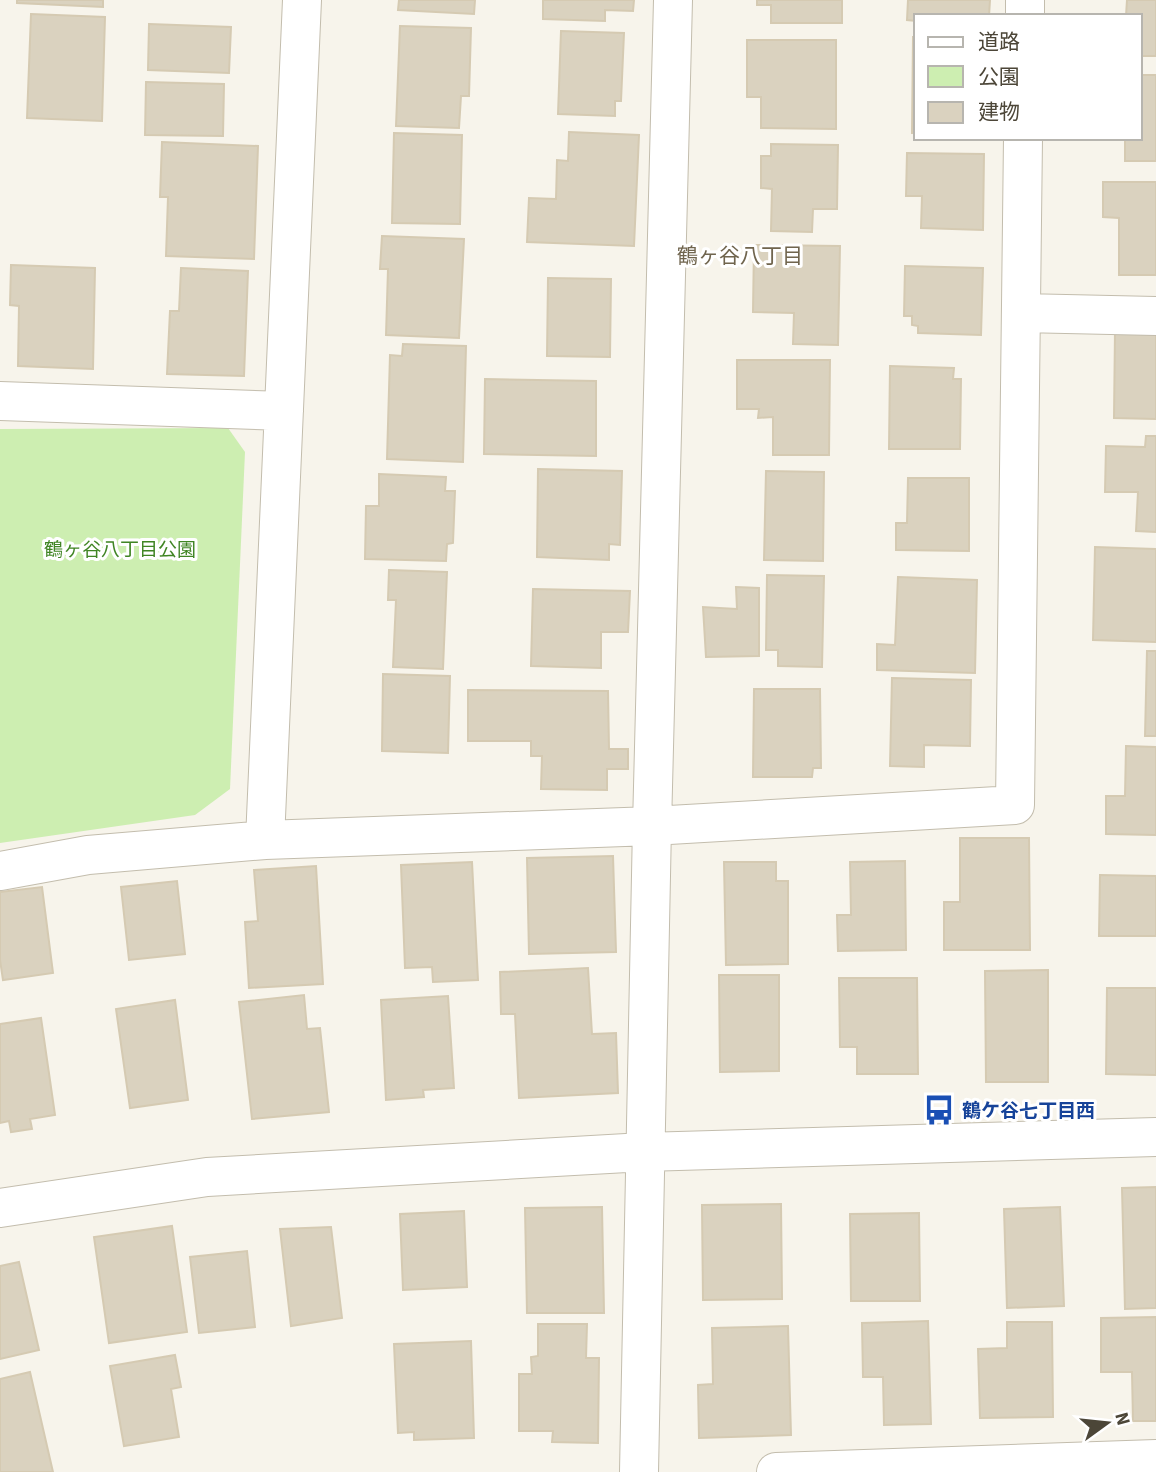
<svg xmlns="http://www.w3.org/2000/svg" width="1156" height="1472" viewBox="0 0 1156 1472" font-family="'Source Sans 3','Noto Sans JP',sans-serif">
<style>
.green{fill:#cdeeb1}
.building{fill:#dad2bf;stroke:#d5cab2;stroke-width:2}
.lines{fill:none;stroke-linecap:round;stroke-linejoin:round}
.minor-casing{stroke:#c3bdad;stroke-width:40}
.minor{stroke:#fff;stroke-width:38}
.labels{text-anchor:middle;stroke-width:6;stroke-linejoin:round;paint-order:stroke}
.park-label{font-size:19px;fill:#408524;stroke:#fff}
.transit-label{font-size:19px;font-weight:bold;fill:#164399;stroke:#fff;text-anchor:start}
.neighbourhood-label{font-size:21px;fill:#70654e;stroke:#fff}
</style>
<rect width="100%" height="100%" fill="#f7f4eb"/>
<path class="green" d="M228 428 245 452 230 789 195 815 0 843V429Z"/>
<path class="building" d="M17 0H103V7L17 3Z
M399 0H475L474 14 398 10Z
M543 0H634L633 11 605 10V21L543 19Z
M757 0H842V23H771V5H757Z
M908 0H990L989 16H916V21L907 20Z
M1127 0H1156V56H1140V16H1126Z
M31 14 105 17 102 121 27 118Z
M149 24 231 27 229 73 148 70Z
M400 26 471 28 469 96H461L459 128 396 126Z
M561 31 624 33 621 101H615V116L558 114Z
M913 37H916V133H912Z
M747 40H836V129L761 128V97H747Z
M1140 75H1156V161H1125V138H1140Z
M146 82 224 84 223 136 145 135Z
M569 132 639 135 634 246 527 242 529 198 556 199 557 160 568 161Z
M394 133 462 135 460 224 392 223Z
M162 142 258 146 254 259 166 256 168 197H160Z
M771 144 838 145 837 209H813L812 232 771 231 772 189 761 188V156H771Z
M907 153 984 154 983 230 921 228 922 196H906Z
M1103 182H1156V275H1119V218L1103 217Z
M382 236 464 239 459 338 386 335 388 269H380Z
M754 245 840 246 838 345 793 344 794 313 753 312Z
M11 265 95 268 93 369 18 366 19 306 10 305Z
M905 266 983 268 981 335 918 333V326L912 325V316H904Z
M181 268 248 271 244 376 167 374 170 311H179Z
M548 278 611 279 610 357 547 356Z
M1115 331 1156 332V419L1114 418Z
M403 344 466 346 463 462 387 459 390 355 402 356Z
M737 360H830L829 455H773V417L758 418 759 409H737Z
M890 366 954 368 953 379H961L960 449H889Z
M485 379 596 381V456L484 454Z
M1146 436H1156V532L1136 531 1138 492H1105L1106 446 1145 447Z
M538 469 622 471 620 545 609 544V560L537 557Z
M766 471 824 472 823 561 764 560Z
M379 474 446 477 445 491H455L453 543 447 544 446 561 365 559 366 506H379Z
M908 478H969V551L896 550V523H907Z
M1095 547 1156 549V642L1093 640Z
M389 570 447 572 443 669 393 667 396 600H388Z
M767 575 824 576 822 667 778 666V650H766Z
M898 577 977 580 975 673 877 670V644L895 645Z
M736 587 759 588V656L706 657 703 607 737 609Z
M533 589 630 591 628 632H601V668L531 666Z
M1147 651H1156V736H1145Z
M383 674 450 676 448 753 382 751Z
M892 678 971 680 970 746 924 745V767L890 766Z
M754 689H820L821 768H813L812 777H753Z
M468 690 608 691 609 749H628V769H607V790L541 789 542 756H531V741H468Z
M1126 746 1156 747V835L1106 834V796H1125Z
M960 838H1029L1030 950H944V902H960Z
M613 856 616 952 529 954 527 858Z
M905 861 906 950 838 951 837 915H851L850 862Z
M472 862 478 980 433 982 432 967 405 968 401 865Z
M724 862H776V881H788V964L726 965Z
M316 866 323 984 249 988 245 922 258 921 254 870Z
M1100 875 1156 876V936H1099Z
M177 881 185 954 129 960 121 887Z
M42 887 53 973 3 980 0 960V892Z
M588 968 592 1034 616 1033 618 1093 519 1098 515 1014H501L500 972Z
M1048 970V1082H986L985 971Z
M719 975H779V1071L720 1072Z
M839 978H917L918 1074H857V1047H840Z
M1107 988H1156V1075L1106 1074Z
M304 995 307 1029 320 1028 329 1112 252 1119 239 1002Z
M448 996 454 1088 423 1090 424 1097 386 1100 381 1000Z
M175 1000 188 1100 130 1108 116 1009Z
M41 1018 55 1115 30 1119 32 1129 11 1132 9 1121 0 1123V1024Z
M1156 1187V1308L1125 1309 1122 1188Z
M781 1204 782 1299 703 1300 702 1205Z
M602 1207 604 1313H527L525 1208Z
M1060 1207 1064 1306 1007 1308 1004 1209Z
M464 1211 467 1287 403 1290 400 1214Z
M919 1213 920 1301H851L850 1214Z
M172 1226 187 1332 109 1343 94 1237Z
M331 1227 342 1318 291 1326 280 1229Z
M247 1251 255 1327 199 1333 190 1257Z
M19 1262 39 1350 0 1359V1266Z
M1156 1317V1421H1133L1132 1372H1101V1318Z
M928 1321 931 1424 884 1425 883 1377H863L862 1323Z
M1007 1322H1052L1053 1417 980 1418 978 1349 1007 1348Z
M538 1324H587L586 1358H599L598 1443 552 1442 553 1431H519V1374H532L531 1357 538 1356Z
M788 1326 791 1435 699 1438 698 1385 713 1384 712 1328Z
M471 1341 474 1438 414 1440V1432L398 1433 394 1344Z
M175 1355 181 1387 171 1389 179 1437 124 1446 110 1366Z
M30 1372 53 1472H0V1379Z"/>
<g class="lines">
<g class="minor-casing">
<path id="minor" d="M1025 16V0
M1021 313 1156 316
M0 401 284 411
M265 840 302 0
M0 871 88 855 265 840 652 826 1015 805 1023 138
M0 1208 207 1177 644 1152 1156 1137
M639 1472 652 826 673 0
M776 1472 1156 1459"/>
</g>
<use href="#minor" class="minor"/>
</g>
<defs>
<g id="bus-bare" transform="scale(2.415)"><path d="M-5-6H5V4H4V6H2V4H-2V6H-4V4H-5ZM-3.5-4V0h7V-4ZM-3.5 1.2v1.5H-2V1.2ZM2 1.2v1.5H3.5V1.2Z" fill="#1a4fb4" stroke="#fff" stroke-width="2.5" paint-order="stroke"/></g>
</defs>
<g fill-rule="evenodd">
<use href="#bus-bare" x="939" y="1110"/>
</g>
<g class="labels">
<g class="park-label">
<text x="120" y="556">鶴ヶ谷八丁目公園</text>
</g>
<g class="transit-label">
<text x="962" y="1117">鶴ケ谷七丁目西</text>
</g>
<g class="neighbourhood-label">
<text x="740" y="263">鶴ヶ谷八丁目</text>
</g>
</g>
<rect x="914" y="14" width="228" height="126" fill="#ffffff" stroke="#b7b5af" stroke-width="2"/>
<rect x="928" y="37" width="35" height="10" fill="#ffffff" stroke="#b7b5af" stroke-width="2"/>
<text x="978" y="49" font-size="21" fill="#4c4638">道路</text>
<rect x="928" y="66" width="35" height="21" fill="#cdeeb1" stroke="#b7b5af" stroke-width="2"/>
<text x="978" y="84" font-size="21" fill="#4c4638">公園</text>
<rect x="928" y="102" width="35" height="21" fill="#dad2bf" stroke="#b7b5af" stroke-width="2"/>
<text x="978" y="119" font-size="21" fill="#4c4638">建物</text>
<g transform="translate(1107 1423) rotate(75)" stroke="#ffffff" stroke-width="5" paint-order="stroke">
<path d="M0-5L12 26L0 18L-12 26Z" fill="#4c4638"/>
<text y="-10" font-size="19" font-weight="bold" text-anchor="middle" fill="#4c4638">N</text>
</g>
</svg>
